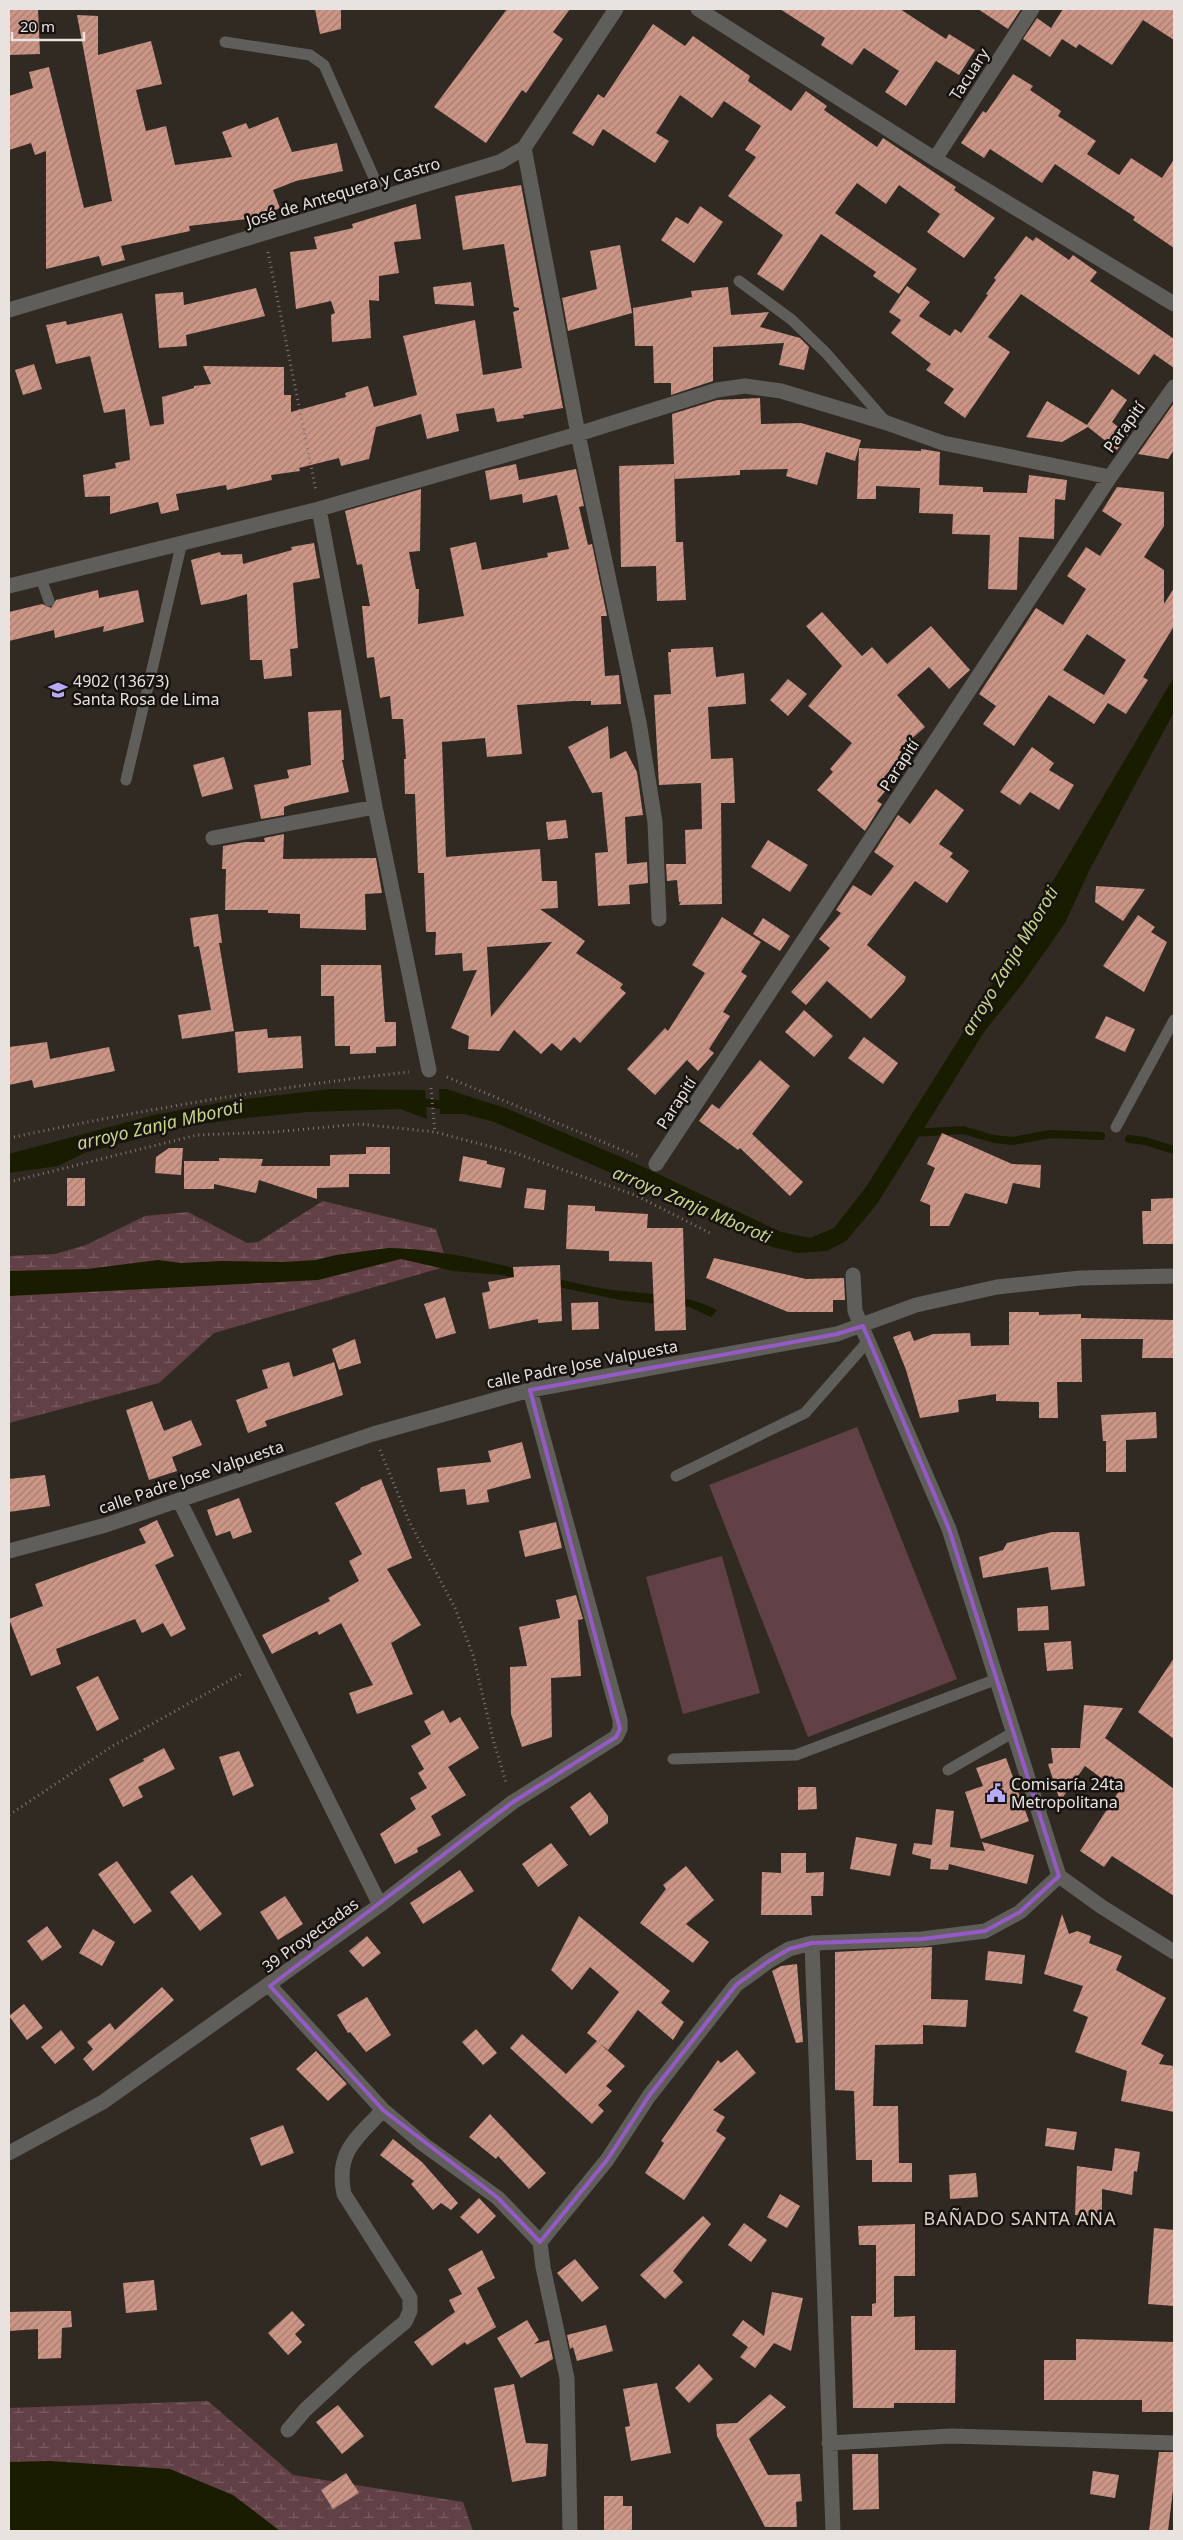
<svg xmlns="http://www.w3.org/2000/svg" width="1183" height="2540" viewBox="0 0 1183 2540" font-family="'Noto Sans',sans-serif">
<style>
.grass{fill:#624146}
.wetland{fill:url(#wetland-marsh)}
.water{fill:#1a1c00}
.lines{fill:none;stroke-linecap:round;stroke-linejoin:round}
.stream{stroke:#1a1c00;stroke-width:8}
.building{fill:url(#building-hatch);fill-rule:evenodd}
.path{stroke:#7f7973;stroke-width:3;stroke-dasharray:1 4;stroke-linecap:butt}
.lane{stroke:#605e5a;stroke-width:11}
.street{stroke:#605e5a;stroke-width:15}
.marked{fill:none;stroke:#965ac7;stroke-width:4;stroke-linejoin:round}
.labels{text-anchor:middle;stroke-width:5;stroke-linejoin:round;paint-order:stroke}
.street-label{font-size:16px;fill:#e8e3de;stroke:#171310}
.poi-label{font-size:16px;fill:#e8e3de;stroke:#171310;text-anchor:start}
.water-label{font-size:18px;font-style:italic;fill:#c9d386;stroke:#171310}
.neighbourhood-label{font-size:18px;letter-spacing:1px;fill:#dcd2ca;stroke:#171310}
</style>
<defs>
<pattern id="wetland-marsh" width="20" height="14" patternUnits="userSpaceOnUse" patternTransform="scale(1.25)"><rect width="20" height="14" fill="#624146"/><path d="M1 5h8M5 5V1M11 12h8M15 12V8" fill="none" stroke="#785c60"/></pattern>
<pattern id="building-hatch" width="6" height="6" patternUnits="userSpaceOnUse" patternTransform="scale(1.25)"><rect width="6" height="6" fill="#cc9586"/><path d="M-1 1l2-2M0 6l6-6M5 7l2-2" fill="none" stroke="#a47d72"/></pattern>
</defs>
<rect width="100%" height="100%" fill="#312a23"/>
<path class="grass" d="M857 1427 957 1679 808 1737 709 1485Z
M722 1556 760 1693 683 1714 646 1577Z"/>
<path class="wetland" d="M323 1201 436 1229 448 1266 214 1333 159 1383 9 1423V1256L55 1254 86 1245 145 1216 188 1212 247 1243 258 1242Z
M208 2401 293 2475 463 2502 473 2531H9V2408Z"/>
<path class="water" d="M1174 677V712L1089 871 1065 923 1023 983 984 1032 877 1204 846 1241 827 1251 798 1253 772 1247 694 1209 494 1122 464 1114H440L439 1089H446L508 1109 635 1163 781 1232 810 1238 834 1228 866 1187 966 1028Z
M331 1089 425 1090 427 1119 400 1109 308 1112 245 1118 188 1126 84 1153 58 1166 9 1173V1154L154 1115 228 1101Z
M388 1248C458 1249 525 1273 594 1287 632 1295 683 1291 717 1310L711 1317 689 1307 620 1300 502 1275 453 1271 401 1259 318 1280 9 1296V1271L87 1269 158 1260 181 1263 223 1261 282 1262 316 1260 336 1255Z
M50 2461 170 2469 233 2495 280 2531H9V2462Z"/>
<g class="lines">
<path class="stream" d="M415 1101 449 1106
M912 1133 963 1130 994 1139 1013 1141 1050 1134 1101 1136
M1129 1139 1145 1141 1174 1150"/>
</g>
<path class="building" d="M9 9H38L40 54 9 55Z
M315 9H341V29L320 34Z
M507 9H570L553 32 563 39 526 93 522 90 486 143 434 107Z
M780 9H900L946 39 949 34 975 50 959 75 936 61 906 106 885 92 899 71 864 48 852 65 821 45 825 38Z
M978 9H1021L1008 29Z
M1063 9H1174V40L1143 20 1112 65 1079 44 1076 48 1062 39 1050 57 1023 39 1037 18 1051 28Z
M77 15 98 16V55L151 41 162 84 136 90 146 131 166 126 175 165 232 157 222 132 246 123 249 129 278 117 292 152 337 143 343 171 296 181 273 190 280 208 255 218 189 226 190 231 121 246 125 260 102 266 99 256 46 269V151L35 155 31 143 9 150V96L33 88 29 72 49 67 84 208 112 201Z
M653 24 685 46 693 36 750 76 748 81 791 111 806 91 827 106 824 110 877 147 883 138 956 187 954 190 995 218 964 258 927 232 940 214 899 185 886 204 857 183 835 213 917 269 899 294 873 276 876 272 821 234 783 291 757 274 783 235 728 196 756 157 745 150 761 126 724 101 712 118 680 95 656 133 669 141 655 163 603 129 593 146 572 133 598 94 604 98Z
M1013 74 1033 86 1030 90 1061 111 1058 116 1096 141 1087 154 1119 175 1131 158 1162 178 1174 159V248L1133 220 1135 217 1055 164 1042 183 990 149 984 158 961 143 983 111 986 113Z
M521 185 563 408 523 415 524 418 497 422 494 408 456 414 459 431 427 439 421 414 376 427 369 459 341 466 339 458 299 468 300 471 271 475 272 480 227 490 226 485 176 494 179 510 161 514 158 502 110 514V496L85 497 83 475 116 468 115 463 130 460 125 409 104 413 90 356 56 364 46 325 66 321 67 325 122 313 150 426 164 424 162 397 194 388V386L211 384 203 366 284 367V395H291V412L346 397 345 393 368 386 374 407 417 395 403 336 475 320 483 375 522 368 513 312 519 310V308L514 307 504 244 463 250 455 196Z
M416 204 421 239 394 242 399 273 379 276V301L369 300 371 338 332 342 331 315 335 313 331 301 296 309 290 252 317 249 314 237 353 228 352 224Z
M700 206 723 222 694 263 661 240 676 217 688 224Z
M1026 236 1033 241 1036 237 1069 260 1073 255 1097 272 1090 281 1174 339V368L1154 354 1139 375 1021 294 988 337 1010 352 965 418 944 403 954 389 926 370 931 364 891 333 901 320 889 312 907 286 930 302 919 316 950 336 955 329 961 333 988 295 986 294 996 280 994 278Z
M620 245 632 313 568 331 562 298 597 289 590 251Z
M471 282 474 306 435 304 433 287Z
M728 287 731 315 769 312 760 327 800 338 809 347 804 370 779 365 784 343 713 347V381L671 395V383H654L653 346H635L633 308 692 297 691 291Z
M256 288 265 316 186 335 187 346 159 348 155 294 183 292 184 305Z
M34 364 42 389 23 395 15 370Z
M1112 389 1127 400 1112 422 1128 435 1117 450 1088 427 1062 442 1026 437 1047 401 1087 425Z
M760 398 761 424 801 423 861 440 855 461 826 452 817 485 786 476 788 469 740 470V475L674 479V467L676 542H683L686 600 657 601 656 566 621 567 619 466 674 464 672 414 717 400Z
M1174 403V450L1168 459 1138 454Z
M859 448 921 451V449L940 452 939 485 983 487V492L1027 493 1029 475 1067 480 1065 500 1055 499 1054 539 1019 537 1017 590 988 589 990 535 952 534 953 514 919 513 920 488 876 486V499H857Z
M516 464 519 480 576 469 584 506 579 507 588 545 592 544 607 616H601L605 676 619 675 621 704 591 705V701H573L517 705 522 754 487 757 485 738 442 742 446 857 540 849 542 881H557L558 908 540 909 585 941 576 953 623 984 620 988 626 993 580 1043 574 1037 561 1051 552 1043 541 1054 514 1030 499 1051 468 1049 469 1036 451 1028 477 970 463 971 462 953 435 955 436 932H426L424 873H418L415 794H405L404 759H406L403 719H392L390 696 380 698 374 657 367 658 362 606H370L362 564 357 565 345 511 421 489 420 551 409 552 416 589H419L418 624 464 616 450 548 476 542 482 570 548 557 547 553 569 549 557 495 523 503 522 494 490 500 485 471ZM552 942 491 1017 487 947Z
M1117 487 1164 492V526L1144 557 1164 570V604L1174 588V626L1143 677 1148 680 1126 714 1108 703 1094 724 1049 695 1014 746 983 724 996 706 979 694 1036 608 1063 625 1086 589 1067 576 1086 547 1100 556 1122 524 1102 511ZM1087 634 1126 660 1104 695 1063 670Z
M314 543 320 578 293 583 298 648 290 649 292 676 264 679 262 660H250L247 594 227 600 201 605 191 560 220 552 221 555 242 554 243 564 292 550 291 547Z
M98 590 99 598 138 590 144 622 103 632 104 626 55 638 54 630 9 641V612L42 604 51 608 56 600Z
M822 612 862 656 872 647 887 664 931 626 970 670 949 689 929 667 897 695 925 727 899 750 904 754 884 777 891 784 877 801 882 804 865 831 817 790 833 772 830 769 852 743 808 706 842 666 806 626Z
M713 647 716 677 744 673 746 704 708 707 711 759 733 758 735 803H721L722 904 679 905 681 902H679L677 880 667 881 666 864H686L685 830 702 829 701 783 659 785 654 695 671 694 668 652H671V649Z
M788 679 807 694 788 716 770 700Z
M341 710 344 760H342L349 792 292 804 284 807V815L261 819 254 785 289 778 287 770 311 765 308 712Z
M608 726 610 759 626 751 637 772 643 815 625 817 627 864 647 862 648 883 629 885 630 904 598 906 595 853 608 852 602 792 592 793 568 747Z
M1032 747 1054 763 1049 770 1074 785 1059 810 1030 792 1020 805 1000 792Z
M224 757 233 789 202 797 193 765Z
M936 789 964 810 939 844 953 853 950 857 969 871 947 903 915 881 867 945 906 977 904 982 871 1019 827 981 806 1005 791 992 830 948 819 939 841 913 836 910 853 885 871 896 894 866 874 852 898 815 910 824Z
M566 820 568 838 548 840 546 822Z
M284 834 283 859 376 858 382 893 365 894 366 930 300 928V914L268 913V910H225L226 869H222L223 846 245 842H265L264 838Z
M768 840 808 865 790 892 751 867Z
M1096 886 1145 889 1123 921 1095 902Z
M218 914 222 943H219L234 1031 182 1039 178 1015 211 1010 199 946 194 947 190 918Z
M1138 915 1155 927 1151 932 1167 942 1144 992 1103 966Z
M722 917 761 942 741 972 747 976 723 1012 730 1016 709 1049 714 1053 698 1071 687 1060 655 1095 627 1069 665 1028 668 1031 705 973 692 965Z
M763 918 790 936 780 951 753 934Z
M321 965H381L385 1022H396V1046L376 1047V1053L350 1054V1046H335L334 996H321Z
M804 1010 833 1036 814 1057 785 1032Z
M1106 1016 1135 1029 1125 1052 1095 1038Z
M267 1029 268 1038 301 1036 303 1068 238 1073 235 1032Z
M864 1037 898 1063 883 1084 848 1058Z
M47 1042 50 1059 109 1047 115 1071 34 1088 32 1080 9 1085V1047Z
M760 1060 790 1086 752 1134 803 1182 790 1196 740 1148 738 1150 699 1121 712 1104 719 1109Z
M942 1133 1012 1164 1041 1165 1040 1188 1013 1183 1007 1204 965 1193 949 1226H930V1205L920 1201 935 1168 927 1164Z
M366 1147H390V1174H349V1187L317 1188V1199L259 1180 256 1193 214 1184V1189H184V1161H219V1158L263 1159 261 1166H330V1155L366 1154Z
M169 1148H183L181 1175 155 1173 156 1157Z
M463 1156 487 1161V1164L505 1168 501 1188 459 1181Z
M67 1178H85V1206H67Z
M527 1188 546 1190 544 1210 524 1208Z
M1174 1198V1244H1143L1142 1211H1151V1199Z
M568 1205 595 1206V1211L648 1214 647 1228H683L686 1330 655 1331 652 1262 609 1261V1251L566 1249Z
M714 1258 806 1279 844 1278 845 1300H833V1312H788L706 1278Z
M560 1265 562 1321 538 1323V1319L489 1329 482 1293 490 1291 488 1282 514 1277 513 1267Z
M445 1297 456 1333 436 1339 424 1304Z
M598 1302 599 1329 572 1330 571 1303Z
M1009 1312H1039V1315L1081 1314V1318L1174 1320V1358H1142L1143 1339H1081L1082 1382H1057L1058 1418H1039V1402L996 1401V1394L958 1400 959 1412 920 1418 906 1370 893 1337 910 1331 914 1341 933 1334 970 1333 971 1346 1009 1345Z
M355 1339 361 1363 339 1370 332 1349Z
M289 1362 293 1377 334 1362 343 1395 265 1421 267 1426 248 1433 236 1400 268 1388 262 1370Z
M152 1401 164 1431 191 1420 202 1445 172 1457 177 1471 149 1480 126 1410Z
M1156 1412 1157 1438 1126 1440V1472H1106V1441H1103L1101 1415Z
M522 1442 531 1478 487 1490 489 1502 467 1505 465 1489 440 1492 437 1468 491 1462 488 1451Z
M45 1475 50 1506 9 1512V1479Z
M381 1479 412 1558 387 1569 421 1625 391 1643 413 1694 357 1714 349 1693 373 1685 341 1623 319 1635 317 1631 272 1654 262 1635 330 1601 328 1598 359 1581 349 1561 362 1554 335 1503 361 1489 360 1488Z
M239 1498 252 1532 233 1539 230 1531 216 1536 207 1510Z
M157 1520 174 1556 155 1565 186 1629 171 1637 163 1623 142 1633 135 1619 56 1649 61 1664 31 1676 9 1619 43 1606 35 1584 146 1543 139 1529Z
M556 1522 562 1548 525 1557 519 1531Z
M1052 1532H1079L1085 1586 1051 1590 1048 1567 983 1578 979 1557 1003 1550 1007 1543Z
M576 1595 583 1619 578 1620 581 1676 551 1678 552 1737 522 1747 511 1714 510 1667 527 1666 519 1627 560 1618 556 1600Z
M1048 1606 1049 1630 1018 1631 1017 1608Z
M1071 1641 1073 1669 1047 1671 1044 1643Z
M1174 1658V1739L1138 1712Z
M98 1676 119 1719 97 1731 76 1687Z
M1084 1705 1123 1708 1105 1738 1174 1789V1896L1112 1856 1104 1867 1080 1851 1119 1791 1085 1766 1060 1801 1048 1764 1053 1763 1051 1748H1080Z
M443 1710 450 1723 460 1717 479 1748 448 1767 466 1795 431 1816 441 1835 417 1848 418 1852 395 1864 380 1834 416 1809 410 1798 427 1788 418 1773 424 1769 411 1746 431 1734 424 1721Z
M164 1748 175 1769 138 1787 143 1797 123 1807 109 1779 144 1761 143 1759Z
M239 1751 254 1786 233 1796 219 1757Z
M1006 1758 1029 1821 981 1839 965 1792 983 1786 976 1768Z
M798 1787H816L817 1809 798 1810Z
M590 1792 608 1816V1823L590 1836 570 1807Z
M936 1809 954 1811 950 1847 985 1851 982 1842 1034 1855 1027 1884 949 1864 948 1870 930 1869 931 1859 912 1854 914 1843 932 1845Z
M856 1837 897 1844 890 1876 850 1869Z
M551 1843 568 1865 538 1887 522 1864Z
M781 1853H806V1873L824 1872 823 1896H811L812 1915H761L762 1872 781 1873Z
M117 1861 152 1911 134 1924 98 1874Z
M686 1866 714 1900 686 1924 709 1942 693 1963 640 1923 666 1889 663 1885Z
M460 1870 474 1891 423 1924 410 1903Z
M192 1875 222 1914 200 1931 170 1892Z
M285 1896 303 1924 278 1940 260 1912Z
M1062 1914 1069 1934 1077 1931 1091 1936 1089 1943 1122 1956 1116 1970 1166 1998 1141 2044 1164 2055 1159 2064 1174 2066V2112L1121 2101 1127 2071 1075 2052 1088 2017 1073 2011 1083 1986 1044 1974Z
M579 1916 670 1991 661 2003 684 2022 673 2040 638 2010 608 2050 599 2043 625 2066 606 2086 612 2091 598 2105 604 2111 592 2124 510 2048 522 2034 566 2074 597 2041 587 2033 619 1992 590 1967 572 1990 551 1970Z
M47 1926 62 1947 42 1961 27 1941Z
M93 1929 115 1942 102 1966 79 1953Z
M367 1936 381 1953 363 1967 349 1951Z
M932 1947 931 1999 968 2000 966 2027 923 2025V2044L875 2045 873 2106H898L899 2163H912V2182H872V2144V2160H856L854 2091 835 2090V1952Z
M988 1951 1025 1955 1022 1984 985 1980Z
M797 1964 803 2042 796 2043 772 1971 781 1966Z
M162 1987 174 2000 93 2071 83 2059 93 2049 87 2042 110 2023 115 2030Z
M367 1997 391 2035 366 2052 350 2032 348 2033 337 2015Z
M24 2004 43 2028 27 2040 9 2016Z
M476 2029 497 2053 483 2065 462 2042Z
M61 2030 75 2048 55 2064 41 2047Z
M737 2050 756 2073 713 2110 725 2117 716 2131 726 2138 684 2200 645 2173 664 2143 661 2141 718 2060 721 2063Z
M316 2051 347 2084 328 2101 296 2069Z
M490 2114 546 2173 529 2189 498 2156 496 2159 469 2137Z
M283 2125 294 2153 261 2166 250 2138Z
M1047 2128 1077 2132 1074 2150 1045 2146Z
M393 2139 422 2162 458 2203 451 2210 441 2203 433 2210 411 2184 414 2181 380 2155Z
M1115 2148 1140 2152 1137 2172 1134 2171 1132 2195 1102 2189V2217L1075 2215 1077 2166 1112 2171Z
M976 2173 978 2197 950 2199 949 2175Z
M780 2194 800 2206 787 2228 767 2217Z
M479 2198 496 2216 478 2234 460 2217Z
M703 2216 711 2224 673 2271 683 2282 665 2299 640 2275Z
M744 2223 767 2240 751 2262 728 2245Z
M915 2224V2276H894V2317L915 2316V2350H956L955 2403H894V2408H853L851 2316H872V2304L876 2303V2245H859L858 2226Z
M1154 2228 1174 2230V2306L1148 2304Z
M482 2250 495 2278 477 2288 496 2327 467 2345 465 2342 432 2366 414 2342 455 2312 449 2300 462 2294 448 2269Z
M575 2259 599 2288 582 2302 557 2273Z
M154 2280 157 2310 126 2313 123 2283Z
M772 2292 803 2298 791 2351 774 2343 755 2368 740 2357 748 2347 732 2335 743 2320 764 2336Z
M53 2311H71L72 2327 62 2328 61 2358 38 2359V2329L9 2331V2312Z
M292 2311 305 2325 295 2334 302 2342 288 2355 268 2333Z
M527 2320 539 2340 534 2344 549 2340 553 2359 521 2378 497 2338Z
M606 2325 613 2351 577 2361 573 2347 570 2349 567 2335Z
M1076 2339 1174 2342V2412H1142V2400H1044V2360H1076Z
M699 2364 713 2379 689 2403 675 2388Z
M657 2383 671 2453 631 2461 625 2427 630 2426 623 2389Z
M514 2384 526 2443 548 2444 546 2476 512 2482 494 2388Z
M770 2394 786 2407 749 2439 768 2475 800 2474 802 2501 796 2502 797 2527H765L717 2436 716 2424 737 2423Z
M338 2405 364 2436 342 2454 316 2422Z
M1159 2452H1174V2481L1168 2531H1149Z
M852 2454H878L879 2509 853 2510Z
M1093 2471 1119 2475 1115 2498 1090 2494Z
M346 2473 359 2493 333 2509 321 2490Z
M604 2496H623V2506H632V2529L630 2531H604Z"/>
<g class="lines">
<path class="path" d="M268 252 316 491
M447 1077 639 1157
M431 1088 435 1132
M9 1138C142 1110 274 1087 409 1072
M9 1182 197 1135 274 1132 360 1124 435 1132 515 1153 635 1195 712 1234
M380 1450 409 1521 455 1608 473 1655 494 1743 507 1785
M9 1815 111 1747 243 1673"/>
<path class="lane" d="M225 42 310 55 324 65 383 198
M739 281 792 320 826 353 887 423
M41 578 49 601
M126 780 182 542
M1116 1127 1174 1020
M676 1476 805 1413 869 1340
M673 1759 796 1755 997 1679
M948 1770 1014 1732"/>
<path class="street" d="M698 9 935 159 1174 304
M524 148 578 434 639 722 655 822 659 919
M935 159 1032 9
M9 310 500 162 524 148 616 9
M319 509 375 807 429 1070
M9 586 319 509 578 434 717 390 745 386 781 391 887 423 943 443 1110 477
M213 838 375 807
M656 1164 1110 477 1174 387
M853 1275 855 1311 949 1529 1059 1876 1102 1907 1174 1952
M179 1500 380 1905
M9 1551 106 1525 373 1434 530 1390 837 1334 916 1305 997 1287 1080 1278 1174 1276
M812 1943 833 2531
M270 1986 383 2110 423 2144 498 2198 540 2242 543 2267 567 2378 570 2531
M9 2153 103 2102 380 1905 513 1802 616 1737 620 1729V1720L530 1390
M540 2242 607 2160 649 2096 736 1985 769 1961 789 1949 812 1943 922 1939 985 1931 1020 1912 1059 1876
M288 2430 305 2410 358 2361 405 2322 410 2311V2298L344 2194C335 2152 357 2138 383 2110
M829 2443 951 2436 1174 2443"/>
</g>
<path class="marked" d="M863 1326 949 1529 1059 1876 1020 1912 985 1931 922 1939 812 1943 789 1949 769 1961 736 1985 649 2096 607 2160 540 2242 498 2198 383 2110 270 1986 513 1802 616 1737 620 1729 530 1390 837 1334Z"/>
<defs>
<g id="school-bare" transform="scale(1.5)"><path d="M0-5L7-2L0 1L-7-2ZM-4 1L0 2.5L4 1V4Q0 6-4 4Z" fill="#b7abf7" stroke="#171310" stroke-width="2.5" paint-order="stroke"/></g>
<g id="civic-bare" transform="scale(1.5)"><path d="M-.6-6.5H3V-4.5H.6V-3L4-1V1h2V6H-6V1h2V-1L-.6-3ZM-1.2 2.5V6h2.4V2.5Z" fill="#b7abf7" stroke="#171310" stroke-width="2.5" paint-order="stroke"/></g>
</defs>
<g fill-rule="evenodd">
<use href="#school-bare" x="58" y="690"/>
<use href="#civic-bare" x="996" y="1793"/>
</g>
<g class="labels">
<g class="street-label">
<text transform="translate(969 74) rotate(-57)" y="6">Tacuary</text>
<text transform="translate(343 192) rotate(-17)" y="6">José de Antequera y Castro</text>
<text transform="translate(1124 427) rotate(-54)" y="6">Parapití</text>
<text transform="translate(899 765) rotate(-57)" y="6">Parapití</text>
<text transform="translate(676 1103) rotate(-57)" y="6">Parapití</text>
<text transform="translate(582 1364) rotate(-11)" y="6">calle Padre Jose Valpuesta</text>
<text transform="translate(191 1477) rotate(-19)" y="6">calle Padre Jose Valpuesta</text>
<text transform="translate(310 1935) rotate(-36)" y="6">39 Proyectadas</text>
</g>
<g class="poi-label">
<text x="73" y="687">4902 (13673)<tspan x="73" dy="18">Santa Rosa de Lima</tspan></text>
<text x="1011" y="1790">Comisaría 24ta<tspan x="1011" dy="18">Metropolitana</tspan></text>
</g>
<g class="water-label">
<text transform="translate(1010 961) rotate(-59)" y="6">arroyo Zanja Mboroti</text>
<text transform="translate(160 1125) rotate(-13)" y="6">arroyo Zanja Mboroti</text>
<text transform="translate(692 1205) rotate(23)" y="6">arroyo Zanja Mboroti</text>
</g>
<g class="neighbourhood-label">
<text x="1020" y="2225">BAÑADO SANTA ANA</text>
</g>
</g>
<rect width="1183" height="2540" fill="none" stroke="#e8e3de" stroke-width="20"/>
<path d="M12 32v8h72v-8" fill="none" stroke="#e8e3de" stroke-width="2.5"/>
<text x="20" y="32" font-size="15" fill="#e8e3de" stroke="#171310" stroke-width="4" paint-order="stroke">20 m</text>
</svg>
